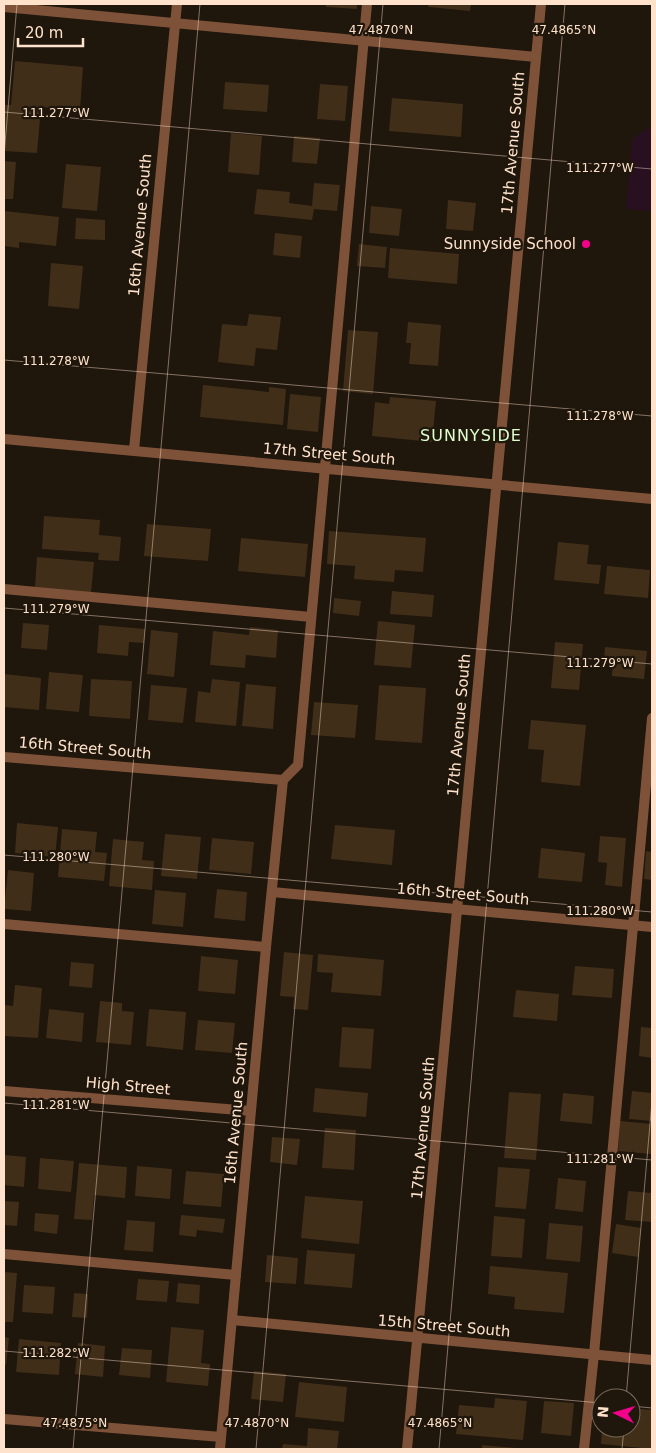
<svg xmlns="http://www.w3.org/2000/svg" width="656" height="1453" viewBox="0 0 656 1453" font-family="'DejaVu Sans',sans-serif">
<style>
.green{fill:#291021}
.building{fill:#402e19}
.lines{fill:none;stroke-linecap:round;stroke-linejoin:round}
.service{stroke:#7e5238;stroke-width:10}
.minor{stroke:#7e5238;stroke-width:10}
.ticks{fill:none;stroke:#ffe2cb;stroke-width:1;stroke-opacity:0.45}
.poi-dot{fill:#f4018b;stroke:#1f160c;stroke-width:2}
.labels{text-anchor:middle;stroke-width:4.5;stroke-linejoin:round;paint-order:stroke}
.street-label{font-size:15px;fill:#ffe2cb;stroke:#1f160c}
.poi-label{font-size:15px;fill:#ffe2cb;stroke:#1f160c;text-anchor:end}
.neighbourhood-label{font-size:16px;letter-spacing:1px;fill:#dcffcd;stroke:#1f160c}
.ticks-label{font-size:12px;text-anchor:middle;fill:#ffe2cb;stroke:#1f160c;stroke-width:4.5;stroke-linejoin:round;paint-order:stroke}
</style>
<rect width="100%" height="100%" fill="#1f160c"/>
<path class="green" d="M652 126V211L626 209 632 139Z"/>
<path class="building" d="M326 4H357V9L326 7Z
M429 4H471L470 11 428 7Z
M15 61 83 67 80 110 41 107 37 153 4 151V105H11Z
M225 82 269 85 267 112 223 109Z
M320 84 348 86 345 121 317 119Z
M392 98 463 104 461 137 389 131Z
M231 133 262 136 259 175 228 172Z
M294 136 320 138 317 164 292 162Z
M4 161 16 162 13 199H4Z
M66 164 101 167 97 211 62 208Z
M314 183 340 185 337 211 314 209 312 220 254 214 257 189 290 192 289 203 312 206Z
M448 200 476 203 473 231 446 229Z
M371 206 402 209 399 236 369 233Z
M4 211 59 217 56 246 19 242V248L4 246Z
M76 218 105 220V240L75 239Z
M275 233 302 236 300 258 273 255Z
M359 244 387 247 385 268 357 266Z
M390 248 459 254 457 284 388 278Z
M51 263 83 266 79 309 48 306Z
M249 314 281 317 277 350 256 348 254 366 218 362 222 324 247 326Z
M408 322 441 325 438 366 409 364 411 343H406Z
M348 330 378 332 373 394 343 391Z
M203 385 269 392V387L286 389 283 425 200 417Z
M290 394 321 397 318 432 287 429Z
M390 397 436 401 432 442 372 436 375 402 389 404Z
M44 516 100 520 99 535 121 537 119 561 98 560 99 553 42 549Z
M147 524 211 529 208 561 144 556Z
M329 531 426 538 423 572 395 570 394 582 354 579 355 566 327 564Z
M241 538 308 544 305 577 238 571Z
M558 542 589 545 587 564 601 565 599 584 554 580Z
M37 557 94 562 91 593 35 587Z
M607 566 650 570 648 598 604 594Z
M392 591 434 595 432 617 390 614Z
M334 598 361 601 359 616 333 613Z
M378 621 415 625 411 668 374 665Z
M23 623 49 625 47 650 21 648Z
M99 625 145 629 144 643 129 642 128 656 97 653Z
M250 627 278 630 276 658 246 655 245 668 210 665 213 631 249 635Z
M151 630 178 633 174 677 147 674Z
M555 642 583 644 579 690 551 688Z
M605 647 647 651 644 679 612 676 613 660 604 659Z
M49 672 83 675 79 712 46 709Z
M4 674 41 678 39 710 4 707Z
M91 679 132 681 130 719 89 716Z
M212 679 240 682 236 726 195 722 198 691 210 693Z
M246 684 276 687 273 729 242 726Z
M151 685 187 688 183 723 148 720Z
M379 685 426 688 422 743 375 740Z
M314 702 358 705 355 738 311 735Z
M531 720 586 725 580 786 541 782 544 750 528 749Z
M17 823 58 827 55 857 15 853Z
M335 825 395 830 392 865 331 859Z
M62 829 97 832 95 852 107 853 104 881 58 877Z
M165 834 201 837 197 879 161 876Z
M600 836 626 838 622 887 605 885 607 863 598 862Z
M212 838 254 842 251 874 209 870Z
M113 839 144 842 142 860 154 861 152 890 109 886Z
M541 848 585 853 582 882 538 878Z
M646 851 652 852V880L644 879Z
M8 870 34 873 31 911 4 909Z
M217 889 247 892 245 921 214 918Z
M155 890 186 893 183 927 152 924Z
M284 952 313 955 308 1010 293 1009 294 997 280 996Z
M318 954 384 960 381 996 331 992 333 973 317 972Z
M201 956 238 960 235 994 198 991Z
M71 962 94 964 92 988 69 986Z
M575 966 614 969 612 998 572 995Z
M15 985 42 988 38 1038 4 1036V1005L13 1006Z
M516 990 559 994 557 1021 513 1017Z
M100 1001 122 1003V1011L134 1012 131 1045 96 1042Z
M49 1009 84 1013 82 1042 46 1038Z
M149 1009 186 1012 183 1050 146 1046Z
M198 1020 235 1023 232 1053 195 1050Z
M342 1027 374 1029 371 1069 339 1067Z
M641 1027 652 1028V1058L639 1056Z
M315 1088 368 1093 366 1117 313 1112Z
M632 1091 652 1093V1121L629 1119Z
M509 1092 541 1094 536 1160 504 1158Z
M563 1093 594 1096 592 1124 560 1121Z
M620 1121 652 1124 651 1154 618 1151Z
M325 1128 356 1130 354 1170 322 1168Z
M272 1137 300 1139 297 1165 270 1162Z
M4 1155 26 1157 24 1187 4 1185Z
M40 1158 74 1161 71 1192 38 1189Z
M79 1163 127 1167 125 1198 94 1195 92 1220 74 1219Z
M137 1166 172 1169 170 1199 135 1196Z
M498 1167 530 1169 526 1209 495 1207Z
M186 1171 224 1174 221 1207 183 1204Z
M558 1178 586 1181 583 1212 555 1209Z
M628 1191 652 1193V1222L625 1220Z
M305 1196 363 1201 359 1244 301 1238Z
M5 1201 19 1202 17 1226 4 1225Z
M35 1213 59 1215 57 1234 34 1231Z
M181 1215 225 1219 223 1233 197 1230 196 1237 179 1235Z
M494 1216 525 1219 522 1258 491 1256Z
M127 1220 155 1222 153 1252 124 1250Z
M549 1223 583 1226 580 1262 546 1259Z
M616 1224 641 1228 638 1257 612 1253Z
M307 1250 355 1254 352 1288 304 1284Z
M267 1255 298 1258 296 1284 265 1282Z
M490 1266 568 1273 564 1313 514 1309 515 1297 488 1294Z
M4 1272 17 1273 13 1322H4Z
M138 1279 169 1281 167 1302 136 1300Z
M178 1283 200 1285 199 1304 176 1302Z
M24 1285 55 1287 53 1314 22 1312Z
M74 1293 88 1294 87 1318 72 1317Z
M171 1327 204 1330 201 1363 210 1364 208 1386 166 1382Z
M4 1337 9 1338 6 1365 4 1364Z
M19 1339 61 1343 59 1375 16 1372Z
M78 1343 105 1346 103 1377 75 1374Z
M122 1348 152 1350 150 1378 119 1375Z
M254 1371 286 1374 283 1402 251 1399Z
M299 1382 347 1387 344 1422 295 1417Z
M495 1398 527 1401 523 1440 456 1434 459 1405 494 1408Z
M544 1401 574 1403 571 1436 541 1433Z
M631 1408 652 1410V1449L601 1444 602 1428H631Z
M308 1428 339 1431 337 1449H282L283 1444 307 1446Z
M482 1445 516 1448V1449H482Z"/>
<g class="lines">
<path class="service" d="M4 589 311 617
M283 780 298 765 367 4
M4 924 266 947
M4 1254 236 1275
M584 1449 594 1354 652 718"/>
<path class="minor" d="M4 7 536 57
M4 439 652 499
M134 450 177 4
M4 757 283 780 266 947 220 1449
M272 892 652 927
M4 1091 251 1111
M232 1320 652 1360
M4 1419 221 1437
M407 1449 541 4"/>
</g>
<path class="ticks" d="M4 112 652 169M4 155 17 4M4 360 652 416M4 608 652 664M4 855 652 912M4 1103 652 1160M4 1351 601 1403M626 1398 652 1101M631 1406 652 1408M73 1449 200 4M256 1449 383 4M439 1449 565 4M622 1449 624 1428"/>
<circle class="poi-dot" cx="586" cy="244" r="5"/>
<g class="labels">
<g class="street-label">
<text transform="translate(513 143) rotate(-85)" y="5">17th Avenue South</text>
<text transform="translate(140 225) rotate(-85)" y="5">16th Avenue South</text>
<text transform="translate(329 454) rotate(5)" y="5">17th Street South</text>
<text transform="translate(459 725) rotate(-85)" y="5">17th Avenue South</text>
<text transform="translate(85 748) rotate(5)" y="5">16th Street South</text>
<text transform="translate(463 894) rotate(5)" y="5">16th Street South</text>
<text transform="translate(128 1086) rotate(5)" y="5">High Street</text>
<text transform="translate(236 1113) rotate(-85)" y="5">16th Avenue South</text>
<text transform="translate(423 1128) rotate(-85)" y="5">17th Avenue South</text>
<text transform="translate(444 1326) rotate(5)" y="5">15th Street South</text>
</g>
<g class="poi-label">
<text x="576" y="249">Sunnyside School</text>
</g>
<g class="neighbourhood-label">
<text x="471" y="441">SUNNYSIDE</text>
</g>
</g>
<g class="ticks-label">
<text x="381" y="34">47.4870°N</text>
<text x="564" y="34">47.4865°N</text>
<text x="56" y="117">111.277°W</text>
<text x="600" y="172">111.277°W</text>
<text x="56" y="365">111.278°W</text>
<text x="600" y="420">111.278°W</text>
<text x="56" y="613">111.279°W</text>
<text x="600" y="667">111.279°W</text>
<text x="56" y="861">111.280°W</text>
<text x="600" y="915">111.280°W</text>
<text x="56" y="1109">111.281°W</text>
<text x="600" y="1163">111.281°W</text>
<text x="56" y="1357">111.282°W</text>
<text x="75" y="1427">47.4875°N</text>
<text x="257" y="1427">47.4870°N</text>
<text x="440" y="1427">47.4865°N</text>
</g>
<rect width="656" height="1453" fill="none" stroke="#ffe2cb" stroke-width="10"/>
<g transform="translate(616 1413) rotate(275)"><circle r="24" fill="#1f160c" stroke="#796858"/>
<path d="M0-4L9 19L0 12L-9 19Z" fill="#f4018b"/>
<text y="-8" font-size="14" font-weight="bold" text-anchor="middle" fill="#ffe2cb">N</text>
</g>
<path d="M18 38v8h65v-8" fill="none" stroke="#ffe2cb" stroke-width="2.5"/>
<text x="25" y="38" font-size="15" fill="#ffe2cb" stroke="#1f160c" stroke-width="4" paint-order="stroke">20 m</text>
</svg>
